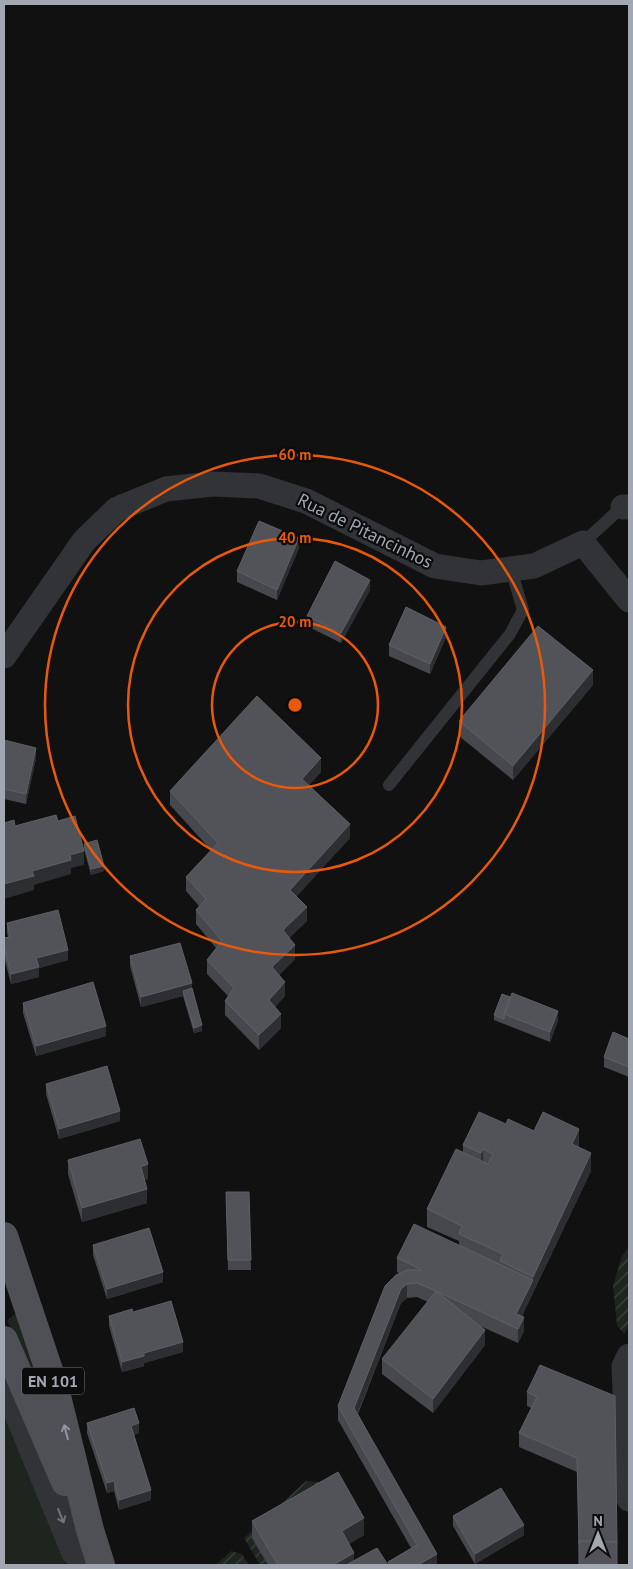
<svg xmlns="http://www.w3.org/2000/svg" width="633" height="1569" viewBox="0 0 633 1569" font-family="'PT Sans',sans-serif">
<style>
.grass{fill:#1d251e}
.garden{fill:url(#garden-furrows)}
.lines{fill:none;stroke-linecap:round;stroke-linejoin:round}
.service{stroke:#323337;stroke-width:12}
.minor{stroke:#323337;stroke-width:25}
.tertiary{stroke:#323337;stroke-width:28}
.primary{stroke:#4e5056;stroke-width:28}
.wall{fill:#47484d}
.shaded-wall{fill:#2d2e31}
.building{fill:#515358;stroke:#5d6066}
.oneway{stroke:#9196a0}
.oneway2{stroke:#70737b}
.ring{fill:none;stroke:#e8590c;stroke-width:2.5}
.labels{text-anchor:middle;stroke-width:4.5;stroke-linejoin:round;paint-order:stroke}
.shield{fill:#0c0c0d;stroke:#757980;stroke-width:1}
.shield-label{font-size:16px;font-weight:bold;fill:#a2a8b2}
.street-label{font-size:18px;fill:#a2a8b2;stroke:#0c0c0d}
.centre{fill:#e8590c;stroke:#0c0c0d;stroke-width:2.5}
.ring-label{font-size:15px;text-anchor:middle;font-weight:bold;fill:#e8590c;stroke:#0c0c0d;stroke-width:4.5;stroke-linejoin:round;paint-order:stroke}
</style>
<defs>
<pattern id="garden-furrows" width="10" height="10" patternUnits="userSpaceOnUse" patternTransform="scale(1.25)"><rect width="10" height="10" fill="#1d251e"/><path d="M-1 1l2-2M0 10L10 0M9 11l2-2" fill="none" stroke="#3b423c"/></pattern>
</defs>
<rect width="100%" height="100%" fill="#111112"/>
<path class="grass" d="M16 1313 41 1388 38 1390 7 1320Z
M4 1416 12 1429 66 1565H4Z"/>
<path class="garden" d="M629 1247V1325L624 1334 617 1325 613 1286 622 1256Z
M306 1481 318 1482 328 1488 253 1538 268 1565H260L244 1538Z
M231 1551 242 1554 249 1565H216Z"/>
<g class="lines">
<path class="service" d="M583 543 625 504
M389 785 510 634 523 610 511 569"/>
<path class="minor" d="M623 507H629
M4 656 84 541 117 509 166 489 213 484 259 486 306 501 435 566 481 573 534 566 583 543 629 600
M629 1356 624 1366 629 1499"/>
<path class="tertiary" d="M4 1393 14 1403 75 1552 88 1565"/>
<path class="primary" d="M4 1236 55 1388 90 1530 101 1565
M4 1340 65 1482"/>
</g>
<path class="wall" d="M299 548 277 600 237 582V571Z
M370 590 341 643 307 626V616Z
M446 637 430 674 389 656V645Z
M593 685 513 780 459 736V721Z
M4 740 36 758 26 804 4 799Z
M321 772 309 785 350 838 296 896 307 921 289 938 295 959 279 975 285 996 275 1007 281 1028 259 1050 225 1015V1001L228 996 207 974V960L216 948 196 924V910L199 906 186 891V877L211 850 170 805V791Z
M84 844 104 871 91 875 84 849Z
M7 923 68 960 39 968V977L11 984 4 957V938L8 937 7 933Z
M130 956 192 988 202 1031 194 1033 183 996 141 1007 130 966Z
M510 997 558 1021 550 1042 494 1020V1015Z
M23 1003 106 1036 36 1056 23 1013Z
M629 1039V1077L604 1067V1057Z
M46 1084 120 1121 59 1139 46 1094Z
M506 1124 534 1131 579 1147V1148L591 1171 522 1316 524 1331 518 1343 478 1325 485 1345 433 1413 382 1374V1359L428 1302 417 1297 407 1298 401 1303 358 1414 437 1565H388V1562L411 1548 338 1420V1406L399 1273 397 1272V1258L459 1245V1241L427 1227V1209L463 1153V1145Z
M68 1160 148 1179 144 1180 147 1203 82 1222 68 1174Z
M226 1192H249L251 1270H228Z
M93 1245 163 1282 107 1299 93 1255Z
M133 1312 183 1352 144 1363V1366L122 1372 109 1326V1316Z
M527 1392 615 1396 579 1565 577 1472 519 1447V1433L531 1408 527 1406Z
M87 1423 139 1433 134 1435 151 1500 119 1510 114 1491 107 1493 87 1433Z
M453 1516 524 1535 475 1564 453 1526Z
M252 1521 364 1535 349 1544 354 1561 388 1565H268L252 1538Z"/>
<path class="shaded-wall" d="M299 538V548L277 600V590Z
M370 580V590L341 643V633Z
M446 627V637L430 674V664Z
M593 670V685L513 780V766Z
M36 748V758L26 804V794Z
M321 758V772L302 793V779Z
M350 824V838L290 904V890Z
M84 851V865L71 868V874L34 885V890L4 899V884L32 871 70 855Z
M104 866V871L91 875V869Z
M307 907V921L283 944V930Z
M295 945V959L272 981V967Z
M68 950V960L39 968V977L11 984V974L36 958Z
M285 982V996L269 1014V1000Z
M192 983V994L183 991V996L141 1007V997Z
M558 1011V1021L550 1042V1032Z
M281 1014V1028L259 1050V1035Z
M202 1025V1031L194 1033V1028Z
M106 1026V1036L36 1056V1046Z
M120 1111V1121L59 1139V1129Z
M579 1129V1147L572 1162V1144Z
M483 1149V1166L481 1171V1153Z
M591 1153V1171L516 1328V1314L533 1280V1277Z
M148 1164V1179L141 1181V1167Z
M147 1189V1203L82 1222V1208Z
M163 1272V1282L107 1299V1289Z
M407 1284V1298L401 1303 354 1422V1408L401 1289Z
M524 1317V1331L518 1343V1329Z
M485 1330V1345L433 1413V1399Z
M183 1342V1352L144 1363V1366L122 1372V1362L144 1353Z
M139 1423V1433L131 1436V1426Z
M114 1481V1491L107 1493V1483Z
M151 1490V1500L119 1510V1500Z
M364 1518V1535L342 1548V1531Z
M524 1525V1535L475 1564V1554Z
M354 1553V1565H333Z
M437 1554V1565H418Z"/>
<path class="building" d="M259 521 299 538 277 590 237 571Z
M335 561 370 580 341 633 307 616Z
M406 607 446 627 430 664 389 645Z
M538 626 593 670 513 766 459 721Z
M257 696 321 758 302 779 350 824 290 890 307 907 283 930 295 945 272 967 285 982 269 1000 281 1014 259 1035 225 1001 234 988 207 960 222 941 196 910 206 899 186 877 218 843 170 791Z
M4 740 36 748 26 794 4 789Z
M56 815 58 821 75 816 84 851 70 855 71 860 32 871 34 876 4 884V823L14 820 15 826Z
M97 840 104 866 91 869 84 844Z
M58 910 68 950 36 958 39 967 11 974 4 946V938L10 937 7 923Z
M180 943 192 983 141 997 130 956Z
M93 982 106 1026 36 1046 23 1003Z
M192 988 202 1025 194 1028 183 991Z
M512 993 558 1011 550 1032 504 1014Z
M502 994 510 997 504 1014V1019L494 1015Z
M613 1032 629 1039V1067L604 1057Z
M107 1066 120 1111 59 1129 46 1084Z
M479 1112 506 1124 508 1119 534 1131 543 1112 579 1129 572 1144 591 1153 533 1277 500 1261 503 1254 459 1234 462 1226 427 1209 456 1149 488 1164 493 1154 483 1149 481 1153 463 1145Z
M140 1139 148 1164 141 1167 147 1189 82 1208 68 1160Z
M226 1192H249L251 1260H228Z
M414 1224 533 1280 516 1314 524 1317 518 1329 436 1291 485 1330 433 1399 382 1359 436 1291 417 1283 407 1284 401 1289 354 1408 437 1554 418 1565H390L388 1562 417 1545 338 1406 385 1286 396 1275 407 1270H422L397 1258Z
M149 1228 163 1272 107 1289 93 1245Z
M171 1301 183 1342 144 1353V1356L122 1362 109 1316 132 1309 133 1312Z
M540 1365 615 1396 617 1542 579 1541V1544L577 1458 519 1433 537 1397 527 1392Z
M134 1408 139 1423 131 1426 151 1490 119 1500 114 1481 107 1483 87 1423Z
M338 1472 364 1518 342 1531 354 1553 333 1565H278L252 1521Z
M501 1488 524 1525 475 1554 453 1516Z
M579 1541 617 1542V1565H579Z
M377 1548 388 1565H346Z"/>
<defs><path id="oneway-shaft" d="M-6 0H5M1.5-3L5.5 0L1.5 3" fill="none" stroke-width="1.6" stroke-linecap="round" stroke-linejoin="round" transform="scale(1.25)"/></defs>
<use class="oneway" href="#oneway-shaft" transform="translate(66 1432) rotate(-104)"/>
<use class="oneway2" href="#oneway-shaft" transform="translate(61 1516) rotate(68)"/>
<g class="ring">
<circle cx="295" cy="705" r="83"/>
<circle cx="295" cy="705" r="167"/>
<circle cx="295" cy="705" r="250"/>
</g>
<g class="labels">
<rect class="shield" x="22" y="1367.5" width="62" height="27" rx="4"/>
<g class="shield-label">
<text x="53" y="1387">EN 101</text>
</g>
<g class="street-label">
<text transform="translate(365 531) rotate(26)" y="6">Rua de Pitancinhos</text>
</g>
</g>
<circle cx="295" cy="705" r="8" class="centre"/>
<g class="ring-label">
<text x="295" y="460">60 m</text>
<text x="295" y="543">40 m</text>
<text x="295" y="627">20 m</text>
</g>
<rect width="633" height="1569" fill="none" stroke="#a2a8b2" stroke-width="10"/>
<g transform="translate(598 1534)" stroke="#0c0c0d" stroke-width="4" paint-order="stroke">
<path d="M0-4L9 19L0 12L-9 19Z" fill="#a2a8b2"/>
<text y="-8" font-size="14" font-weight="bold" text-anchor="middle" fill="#a2a8b2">N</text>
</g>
</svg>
